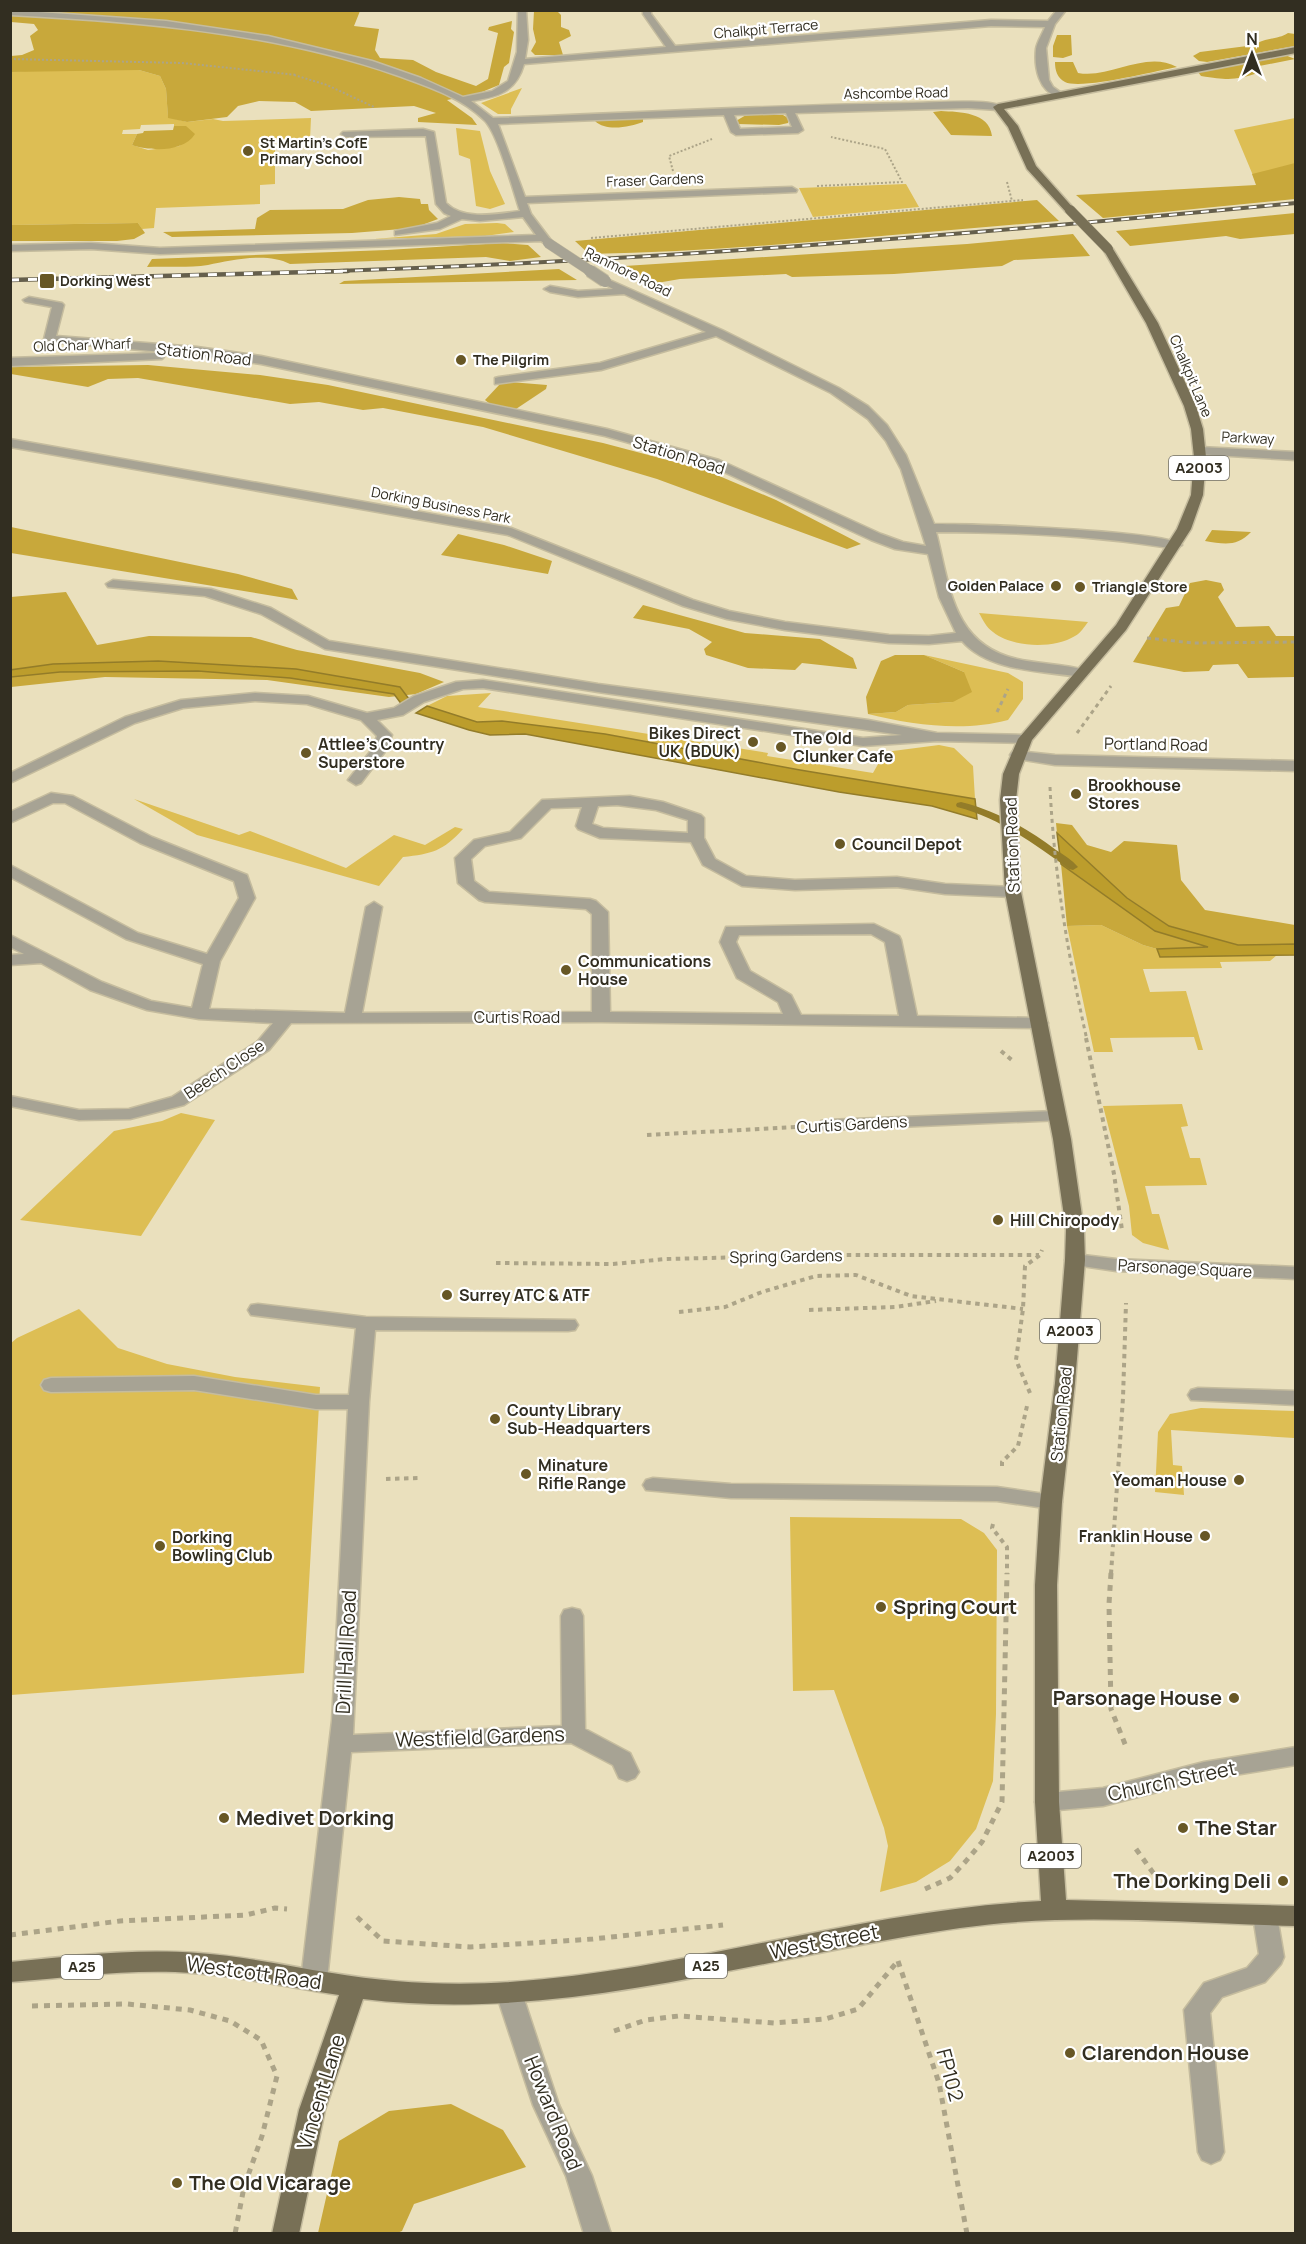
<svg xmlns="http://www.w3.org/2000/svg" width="1306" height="2244" viewBox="0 0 1306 2244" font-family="Manrope,sans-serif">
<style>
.green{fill:#ddbe54;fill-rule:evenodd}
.forest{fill:#c8a83b}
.water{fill:#bc9d2c;stroke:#937c29;stroke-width:1.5}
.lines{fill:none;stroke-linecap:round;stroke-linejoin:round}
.stream{fill:#937c29;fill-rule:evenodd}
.minor-casing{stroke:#c5bc9e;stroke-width:3}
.major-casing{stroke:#c5bc9e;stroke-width:3}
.path-far3{stroke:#aca488;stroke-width:2;stroke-dasharray:2 2;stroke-linecap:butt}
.path-far2{stroke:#aca488;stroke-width:3;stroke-dasharray:4 4;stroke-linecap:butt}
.path-far1{stroke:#aca488;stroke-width:4;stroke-dasharray:4.5 4.5;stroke-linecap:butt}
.path{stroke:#aca488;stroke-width:5;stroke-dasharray:6 6;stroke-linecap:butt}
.minor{fill:#a7a394;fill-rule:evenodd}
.major{fill:#787056;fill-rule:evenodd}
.rail-far1-casing{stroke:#655f4c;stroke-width:4}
.rail-casing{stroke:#655f4c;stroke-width:4.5}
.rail-far1{stroke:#fff;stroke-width:2;stroke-dasharray:8;stroke-linecap:butt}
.rail{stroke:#fff;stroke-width:3;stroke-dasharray:9;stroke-linecap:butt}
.minor-bridge-far1-casing{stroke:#c5bc9e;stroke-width:11;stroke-linecap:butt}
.minor-bridge-casing{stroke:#c5bc9e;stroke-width:14;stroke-linecap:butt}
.major-bridge-casing{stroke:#c5bc9e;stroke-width:11;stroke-linecap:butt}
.minor-bridge-far1{stroke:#a7a394;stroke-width:10}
.minor-bridge{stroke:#a7a394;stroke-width:12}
.major-bridge{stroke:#787056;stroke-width:10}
.poi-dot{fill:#675725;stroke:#fff;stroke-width:2}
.labels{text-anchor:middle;stroke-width:4.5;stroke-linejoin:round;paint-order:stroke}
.far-street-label{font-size:14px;fill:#322e21;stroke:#fff}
.far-poi-label{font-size:14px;font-weight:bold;fill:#322e21;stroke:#fff;text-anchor:start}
.shield{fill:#fff;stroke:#706d64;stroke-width:1.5}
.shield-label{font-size:15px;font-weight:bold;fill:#322e21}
.street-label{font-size:16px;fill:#322e21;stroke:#fff}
.poi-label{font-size:16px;font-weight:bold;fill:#322e21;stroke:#fff;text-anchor:start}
.near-poi-label{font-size:20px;font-weight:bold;fill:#322e21;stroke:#fff;text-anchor:start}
.near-street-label{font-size:20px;fill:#322e21;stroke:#fff}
</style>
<rect width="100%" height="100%" fill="#eae0bd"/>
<path class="green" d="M38 70H139L160 76 166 89 168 117 187 122 213 119 223 121 311 118 310 140 275 141V184L260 185V204L156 208 154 228 142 229 138 223 11 225V72ZM174 124V126H186L180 146 148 150 132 145 137 134H122L123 130 140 129 141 125Z
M522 88 511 109V114H498L481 103Z
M1295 118V182L1257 185 1234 130Z
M456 128 480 131 490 171 505 204 490 209 476 206 470 159 459 155Z
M906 184 919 207 813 217 799 188Z
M497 223 505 224 514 232 485 236 374 239 436 234 465 224Z
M979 613 1088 622C1084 627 1081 633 1075 636 1054 649 1013 648 993 632 986 627 983 620 979 613Z
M924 655 1008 673 1023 682V699L1008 720C964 732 912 725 868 714L896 712 908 705 953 702 964 672Z
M491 693 478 707 768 753 767 756 873 773 885 752 939 745 954 748 973 766 975 799 502 721 477 722 464 719 427 706 447 696Z
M134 799 239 835 250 831 346 868 394 835 425 845 455 827 463 829C443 851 432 854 403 857L379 886 197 835Z
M1101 925 1143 945 1157 949 1160 957 1277 955 1270 961 1220 962 1222 968 1143 969 1150 992 1186 991 1203 1050H1198L1194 1037 1110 1038 1113 1052H1094L1067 926Z
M1182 1104 1188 1126 1181 1127 1190 1158H1200L1207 1185 1145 1186 1152 1214H1159L1169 1250 1143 1243 1132 1235 1129 1206 1103 1106Z
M181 1113 215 1120 141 1236 20 1220 114 1131 162 1121Z
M79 1309 118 1348 167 1364 235 1377 320 1387 304 1673 11 1695 10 1344 17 1338Z
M1201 1408 1295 1411V1444L1294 1438 1171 1430 1173 1465 1182 1466 1184 1495 1155 1492 1158 1432 1170 1414Z
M790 1517 961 1519 984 1533 997 1550 996 1714 993 1781 976 1829 950 1861 916 1882 880 1892 888 1846 884 1828 834 1690 793 1691Z"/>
<path class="forest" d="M11 11H360L354 26 379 29 375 50 380 58 413 60 436 72 476 86 488 79 498 33 488 30 489 27 512 21 511 29 514 32 509 63 504 67 499 85 477 94 447 100 472 118 477 125 418 122V118L436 113 414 106 311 111 295 102 259 101 238 106 227 117 187 122 168 118 166 89 160 76 139 70 11 72V56L22 55 34 50 30 36 38 30 34 24 11 22Z
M534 11H557L561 15V27L569 30 571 36 559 42 563 55H535L531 51 536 42 533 29Z
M1288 33 1295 34V46L1207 62 1199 61 1193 56 1200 52 1255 45C1264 37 1278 40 1288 33Z
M1057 35H1071L1072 55 1063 58 1053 57V46Z
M1285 55 1295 59 1254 67 1261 72C1233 81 1229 80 1201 76L1198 72Z
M1055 62H1073L1078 73C1111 79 1145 50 1177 67 1156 71 1081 90 1065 82 1057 78 1055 70 1055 62Z
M941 111C960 112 989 112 992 136L951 135 933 112Z
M746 115H783L788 118V123L779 125 738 124 736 121Z
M643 118V122C630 127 606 132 595 121L599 119Z
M174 126H186L195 134C183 153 150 151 132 145L137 134 143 133 144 131 173 130Z
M1295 163V199L1103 218 1076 195 1256 185 1252 174Z
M399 197 420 199 421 204H428L429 210 438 219 414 228 352 233 172 237 163 232 255 229 257 218 270 210 343 209 368 200Z
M1037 200 1059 221C902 233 746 251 589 254L575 241Z
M1295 213V234L1240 239 1226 236 1130 246 1116 231Z
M138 223 145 233 134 239 117 241H11V225Z
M1073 234 1090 256 1014 260 1002 266 894 274 792 277 786 274 680 279 645 285 609 267 967 244Z
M502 243 528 245 541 257 510 261 486 257 290 264C267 252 232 260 208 265 189 268 166 266 147 267L152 259 387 250Z
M559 269 577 280 339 284 344 281Z
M148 365 260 375 328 385 603 443 705 470 776 500 861 544 847 549 657 479 483 427 383 408 363 410 319 402 290 404 138 378 108 379 88 387 11 374V367Z
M510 382 547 385 546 389 516 409 490 404 485 400 500 384Z
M11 527 238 574 292 589 298 600 11 553Z
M1212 530 1251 532C1237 547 1224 544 1205 541Z
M458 534 504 545 552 561 548 574 441 555Z
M1206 580 1221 583 1224 590 1218 597 1236 627 1269 626 1276 636H1295V677L1248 678 1238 664 1213 665 1209 671 1184 672 1133 662 1166 608 1179 606 1190 583Z
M66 592 97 645 149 636 251 637 297 650 420 673 444 682 416 694 389 697 267 680 105 677 11 687V597Z
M643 605 745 633 820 639 853 658 857 669 802 663 795 670 748 668 706 655 704 649 712 642 689 629 633 618Z
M895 655H924L964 672 972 692 953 702 908 705 896 712 868 714 866 697 881 661Z
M1056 823 1072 825 1087 845 1111 852 1124 841 1177 845 1181 880 1205 910 1295 925V944L1238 945 1169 926 1127 898 1057 833Z
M1061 864 1155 931 1210 947 1157 949 1143 945 1101 925 1067 926Z
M451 2104 503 2130 526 2167 414 2204 402 2231 397 2233H318L339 2141 389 2111Z"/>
<path class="water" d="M158 661 296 669 400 687 412 703 405 709 394 694 290 678 198 671 60 672 11 677 10 670 53 664Z
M427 706 477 722 502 721 605 734 800 770 975 799 977 819 932 806 839 792 525 734 490 735 469 730 416 713Z
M1057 833 1127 898 1169 926 1238 945 1295 944V955L1160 957 1157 949 1208 947 1155 931 1061 864Z"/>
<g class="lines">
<path class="stream" d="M961 802C997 811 1027 828 1056 850 1064 855 1072 860 1078 867L1073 870 1069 869C1034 844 1000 818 957 807L956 805 957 803Z"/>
<g class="minor-casing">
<path id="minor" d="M10 10 166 21 268 36 372 61 421 78 463 97 492 91 508 81 517 52 518 10H526L528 40 525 59 666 47 643 14V10H651V14L675 46 991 20 1048 21 1057 10H1066L1055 24 1046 48 1049 80 1053 87 1063 94 1058 97C1039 91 1034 68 1036 49 1037 42 1043 33 1045 27L991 26 524 64C516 92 498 97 471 101L493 118C634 113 772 105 913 103 930 103 991 98 1003 107L998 110 968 108 795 113 803 130 798 133 736 135 731 132 724 115 498 124 525 197 792 187 797 190 796 192 527 203 531 214 553 243 548 246 541 241 160 254 91 249 10 251V245L91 243 160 248 536 235 523 217 480 221 462 219 440 229 395 235V231L437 223 451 216 444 213 436 204 426 136 346 137 341 134 343 132 423 129 434 132 446 203C464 221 497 214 520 211 513 191 498 133 484 120 461 97 426 86 396 75 271 32 141 22 10 15ZM786 113 792 127 740 129 734 115Z
M605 278 722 330 839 388 868 406 887 425 906 455 934 524C966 524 1167 530 1182 545L1175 549C1100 536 1012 532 936 532 950 586 952 644 1017 659 1039 664 1063 664 1085 670L1087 673 1080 677C1043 671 989 672 962 641L929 644 889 643 785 630 727 619 683 606 508 535 10 447V439L511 528 693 600 729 611 785 622 889 635 929 636 956 633 939 597 928 554 895 549 871 540 711 466 605 436 261 364 197 355 50 342 44 339 52 307 25 302 23 300 29 297 62 303 64 305 56 336 197 347 261 356 607 429 719 460 881 534 903 542 926 546 901 469 886 441 868 419 831 393 716 336 601 370 495 384V378L499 377 600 363 706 332 624 294 578 297 550 292 544 289 550 286 578 291 613 289 599 281Z
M158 353 164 357 162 359 10 366V358Z
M1200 447 1296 452V460L1196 454 1194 451Z
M113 580 211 589 271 608 329 641 598 684 868 720 937 733 1025 735 1032 739 1025 743 937 741 863 746 483 688 463 689 424 702 403 715 377 720 392 735 387 749 361 783 356 785 348 780 373 748 377 736 361 720 307 704 255 701 183 708 135 723 10 783V773L125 717 181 700 255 693 308 696 367 713 394 708 414 696 456 682 483 680 863 738 902 735 598 692 325 649 261 614 205 596 108 587 106 584Z
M1017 751 1055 755 1296 761V771L1055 765 1012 758 1010 755 1012 752Z
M51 793 73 796 152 837 247 875 255 898 220 961 209 1009 345 1013 366 907 374 902 382 907 362 1013 592 1012V914L586 909 485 902 479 900 458 883 455 858 474 840 510 832 542 800 630 796 663 802 701 815 704 818V838L715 859 746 876 795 880 897 877 945 884 1013 887 1021 892 1013 897 945 894 897 887 795 890 742 886 703 865 691 842 600 838 578 829 576 826 582 807 551 808 521 838 485 846 471 859 474 881 489 892 590 899 596 901 608 912 610 1012 783 1014 778 1002 737 978 720 942 726 927 874 924 899 936 901 940 917 1016 1039 1018 1045 1019 1048 1023 1045 1027 1039 1028 601 1022 291 1023 269 1050 184 1105 130 1119 79 1120 10 1106V1096L79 1110 129 1109 172 1097 257 1042 273 1023 199 1019 147 1010 90 990 41 963 10 965V955L24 954 10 947V935L102 982 151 1001 192 1008 203 964 126 939 10 877V865L138 933 207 954 239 898 234 881 140 843 65 803H53L10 823V812ZM617 805 656 810 688 820V833L603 828 592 824 598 806ZM871 934 885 942 899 1016 801 1015 791 995 750 971 736 942 739 935Z
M1056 1111 1062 1112 1065 1116 1062 1120 827 1130 821 1129 818 1125 821 1121 827 1120Z
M1075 1254 1116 1259 1296 1267V1279L1116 1271 1068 1264 1065 1260 1068 1256Z
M258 1304 366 1317 575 1320 578 1325 575 1330 568 1331 375 1330 369 1402 353 1735 562 1726 561 1616 564 1610 572 1608 580 1610 583 1616 585 1729 630 1753 639 1772 635 1778 627 1781 619 1778 613 1765 571 1743 351 1752 327 1980 323 1987 314 1990 305 1987 301 1980 332 1721 348 1409H316L194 1390 51 1392 44 1390 41 1385 44 1380 51 1378 194 1376 316 1395H349L356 1328 251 1315 248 1310 251 1305Z
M1198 1388 1296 1391V1405L1191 1400 1188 1395 1191 1390Z
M653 1478 731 1484 997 1487 1051 1495 1058 1497 1062 1502 1058 1507 1051 1509 997 1501 731 1498 646 1490 643 1485 646 1480Z
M1296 1747V1765L1204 1780 1103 1806 1047 1811 1039 1809 1035 1802 1039 1795 1047 1793 1103 1788 1204 1762Z
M1265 1906 1274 1909 1277 1916 1284 1957 1281 1964 1265 1982 1222 1997 1210 2013 1224 2152 1220 2160 1211 2164 1202 2160 1198 2152 1184 2010 1204 1983 1247 1968 1259 1954 1253 1916 1256 1909Z
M509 1982 518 1986 522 1993 559 2105 592 2176 611 2234H584L566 2176 533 2105 496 1993 500 1986Z"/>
</g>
<g class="major-casing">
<path id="major" d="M1296 47V53L1004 109 1018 126 1036 166 1075 210 1070 213 1066 212 1027 169 1008 127 993 107 998 104Z
M1108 246 1113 249 1158 323 1196 406 1203 429 1206 457 1203 495 1191 529 1126 630 1032 740 1019 774 1016 800 1021 892 1071 1139 1084 1230 1085 1260 1075 1383 1062 1502 1057 1585 1059 1802 1066 1900 1296 1906V1926C1184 1923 1071 1912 960 1928 762 1956 566 2024 363 1999L325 2110 299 2234H272L299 2110 339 1995C284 1987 231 1974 175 1972 120 1970 65 1978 10 1982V1962C73 1956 135 1948 198 1953 243 1956 288 1966 332 1973 391 1983 451 1986 510 1982 689 1970 861 1910 1041 1901L1035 1802V1585L1040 1502 1055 1383 1065 1260 1066 1230 1053 1139 1005 892 1000 800 1003 774 1018 739 1116 625 1177 529 1191 495 1194 457 1191 429 1184 406 1146 323 1103 249Z"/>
</g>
<path class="path-far3" d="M10 59 182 63 297 75
M294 75 327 85 374 107
M673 171 669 156 712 139
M1007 182 1012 201
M817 186 902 182 885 149 831 137
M591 238 1023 200"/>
<path class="path-far2" d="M1147 638 1193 643 1296 642
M997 712 1008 689
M1077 733 1111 686
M1050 787C1054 873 1068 956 1087 1040"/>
<path class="path-far1" d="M1086 1038 1114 1174 1122 1230
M1001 1051 1013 1061
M647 1135 796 1127
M496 1263 613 1264 666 1259 835 1255H1039
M809 1310 895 1307 936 1301
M679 1312 725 1307 762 1292 816 1276 856 1275 911 1296 1023 1309
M1030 1393 1016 1360 1023 1309 1025 1266 1040 1255 1042 1250
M1002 1466V1462L1018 1446 1027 1406
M386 1479 419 1478
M993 1524 992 1528 1007 1547V1574
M1111 1574 1123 1398 1126 1303"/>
<path class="path" d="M1111 1573 1109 1604 1111 1709 1127 1749
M1136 1849 1154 1874 1161 1878
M925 1889 950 1878 966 1861 982 1842 1002 1802 1007 1573
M357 1917 383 1941 470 1947 593 1939 723 1925
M10 1935 120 1921 246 1915 275 1908 287 1909
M898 1961 939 2083 967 2234
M32 2006 127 2004 190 2010 230 2021 261 2040 277 2076 262 2136 244 2187 235 2234
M614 2031 646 2020 679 2016 774 2023 825 2019 858 2009 897 1962"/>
<use href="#minor" class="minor"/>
<use href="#major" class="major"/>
<g class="rail-far1-casing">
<path id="rail-far1" d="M307 272C637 262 967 235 1296 203"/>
</g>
<g class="rail-casing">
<path id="rail" d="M10 280 348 271"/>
</g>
<use href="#rail-far1" class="rail-far1"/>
<use href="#rail" class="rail"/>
<g class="minor-bridge-far1-casing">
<path id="minor-bridge-far1" d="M548 243 592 272"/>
</g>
<g class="minor-bridge-casing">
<path id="minor-bridge" d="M590 271 605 281"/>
</g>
<g class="major-bridge-casing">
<path id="major-bridge" d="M1070 210 1108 249"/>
</g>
<use href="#minor-bridge-far1" class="minor-bridge-far1"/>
<use href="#minor-bridge" class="minor-bridge"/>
<use href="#major-bridge" class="major-bridge"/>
</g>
<g class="poi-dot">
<circle cx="248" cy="151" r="6"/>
<rect x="39" y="273" width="16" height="16" rx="3"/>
<circle cx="461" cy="360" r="6"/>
<circle cx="1056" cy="586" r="6"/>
<circle cx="1080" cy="587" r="6"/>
<circle cx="753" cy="742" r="6"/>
<circle cx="781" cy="747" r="6"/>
<circle cx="306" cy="753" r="6"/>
<circle cx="1076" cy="794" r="6"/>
<circle cx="840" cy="844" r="6"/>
<circle cx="566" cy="970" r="6"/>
<circle cx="998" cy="1220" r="6"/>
<circle cx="447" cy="1295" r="6"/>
<circle cx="495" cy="1419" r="6"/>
<circle cx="526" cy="1474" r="6"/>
<circle cx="1239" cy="1480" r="6"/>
<circle cx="1205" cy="1536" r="6"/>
<circle cx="160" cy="1546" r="6"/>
<circle cx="881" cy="1607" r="6"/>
<circle cx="1234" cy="1698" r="6"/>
<circle cx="224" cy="1818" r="6"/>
<circle cx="1183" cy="1828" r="6"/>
<circle cx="1283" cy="1881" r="6"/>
<circle cx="1070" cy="2053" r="6"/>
<circle cx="177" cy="2183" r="6"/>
</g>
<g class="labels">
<g class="far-street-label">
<text transform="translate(766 29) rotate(-5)" y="5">Chalkpit Terrace</text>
<text transform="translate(896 93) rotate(-1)" y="5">Ashcombe Road</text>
<text transform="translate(655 180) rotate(-2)" y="5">Fraser Gardens</text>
<text transform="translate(628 272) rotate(26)" y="5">Ranmore Road</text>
<text transform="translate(82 345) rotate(-2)" y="5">Old Char Wharf</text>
<text transform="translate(1191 376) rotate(67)" y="5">Chalkpit Lane</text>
<text transform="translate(1248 438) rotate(3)" y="5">Parkway</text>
<text transform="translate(441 505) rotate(11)" y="5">Dorking Business Park</text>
</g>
<g class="far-poi-label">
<text x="260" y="148">St Martin's CofE<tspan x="260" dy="16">Primary School</tspan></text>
<text x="60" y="286">Dorking West</text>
<text x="473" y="365">The Pilgrim</text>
<text x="1044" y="591" text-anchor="end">Golden Palace</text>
<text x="1092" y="592">Triangle Store</text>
</g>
<g class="shield">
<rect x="1169" y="456" width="60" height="24" rx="4.5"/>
<rect x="1040" y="1319" width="60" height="24" rx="4.5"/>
<rect x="1021" y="1844" width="60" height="24" rx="4.5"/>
<rect x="685" y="1954" width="42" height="24" rx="4.5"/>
<rect x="61" y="1955" width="42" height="24" rx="4.5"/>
</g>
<g class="shield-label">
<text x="1199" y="473">A2003</text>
<text x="1070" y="1336">A2003</text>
<text x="1051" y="1861">A2003</text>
<text x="706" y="1971">A25</text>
<text x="82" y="1972">A25</text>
</g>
<g class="street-label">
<text transform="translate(204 354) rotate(7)" y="6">Station Road</text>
<text transform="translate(679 455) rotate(17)" y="6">Station Road</text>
<text transform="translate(1156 744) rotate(1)" y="6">Portland Road</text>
<text transform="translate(1012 845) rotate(-92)" y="6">Station Road</text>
<text x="517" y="1023">Curtis Road</text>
<text transform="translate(224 1069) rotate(-34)" y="6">Beech Close</text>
<text transform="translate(852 1124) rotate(-3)" y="6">Curtis Gardens</text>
<text transform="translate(786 1256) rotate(-1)" y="6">Spring Gardens</text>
<text transform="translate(1185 1268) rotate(3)" y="6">Parsonage Square</text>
<text transform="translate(1061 1414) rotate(-84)" y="6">Station Road</text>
</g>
<g class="poi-label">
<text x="741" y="739" text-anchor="end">Bikes Direct<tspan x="741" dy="18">UK (BDUK)</tspan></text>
<text x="793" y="744">The Old<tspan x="793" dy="18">Clunker Cafe</tspan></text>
<text x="318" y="750">Attlee's Country<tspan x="318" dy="18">Superstore</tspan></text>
<text x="1088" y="791">Brookhouse<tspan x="1088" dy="18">Stores</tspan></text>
<text x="852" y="850">Council Depot</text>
<text x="578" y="967">Communications<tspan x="578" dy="18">House</tspan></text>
<text x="1010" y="1226">Hill Chiropody</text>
<text x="459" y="1301">Surrey ATC &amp; ATF</text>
<text x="507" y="1416">County Library<tspan x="507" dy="18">Sub-Headquarters</tspan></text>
<text x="538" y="1471">Minature<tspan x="538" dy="18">Rifle Range</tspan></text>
<text x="1227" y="1486" text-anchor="end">Yeoman House</text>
<text x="1193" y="1542" text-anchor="end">Franklin House</text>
<text x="172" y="1543">Dorking<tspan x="172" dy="18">Bowling Club</tspan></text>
</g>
<g class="near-poi-label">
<text x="893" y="1614">Spring Court</text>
<text x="1222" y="1705" text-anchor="end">Parsonage House</text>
<text x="236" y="1825">Medivet Dorking</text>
<text x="1195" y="1835">The Star</text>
<text x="1271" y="1888" text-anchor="end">The Dorking Deli</text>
<text x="1082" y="2060">Clarendon House</text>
<text x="189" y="2190">The Old Vicarage</text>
</g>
<g class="near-street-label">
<text transform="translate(346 1652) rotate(-87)" y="7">Drill Hall Road</text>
<text transform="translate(480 1737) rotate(-2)" y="7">Westfield Gardens</text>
<text transform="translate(1172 1781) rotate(-12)" y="7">Church Street</text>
<text transform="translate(824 1942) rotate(-11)" y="7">West Street</text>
<text transform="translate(254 1973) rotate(8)" y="7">Westcott Road</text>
<text transform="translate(950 2075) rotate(75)" y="7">FP102</text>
<text transform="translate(321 2092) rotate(-73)" y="7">Vincent Lane</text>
<text transform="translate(553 2113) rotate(68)" y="7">Howard Road</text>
</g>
</g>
<rect width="1306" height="2244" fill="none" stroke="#322e21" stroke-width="24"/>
<g transform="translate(1252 54)" stroke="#ffffff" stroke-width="4.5" paint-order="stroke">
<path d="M0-4.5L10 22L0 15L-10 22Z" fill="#322e21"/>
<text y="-9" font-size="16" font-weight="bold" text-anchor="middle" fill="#322e21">N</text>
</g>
</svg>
